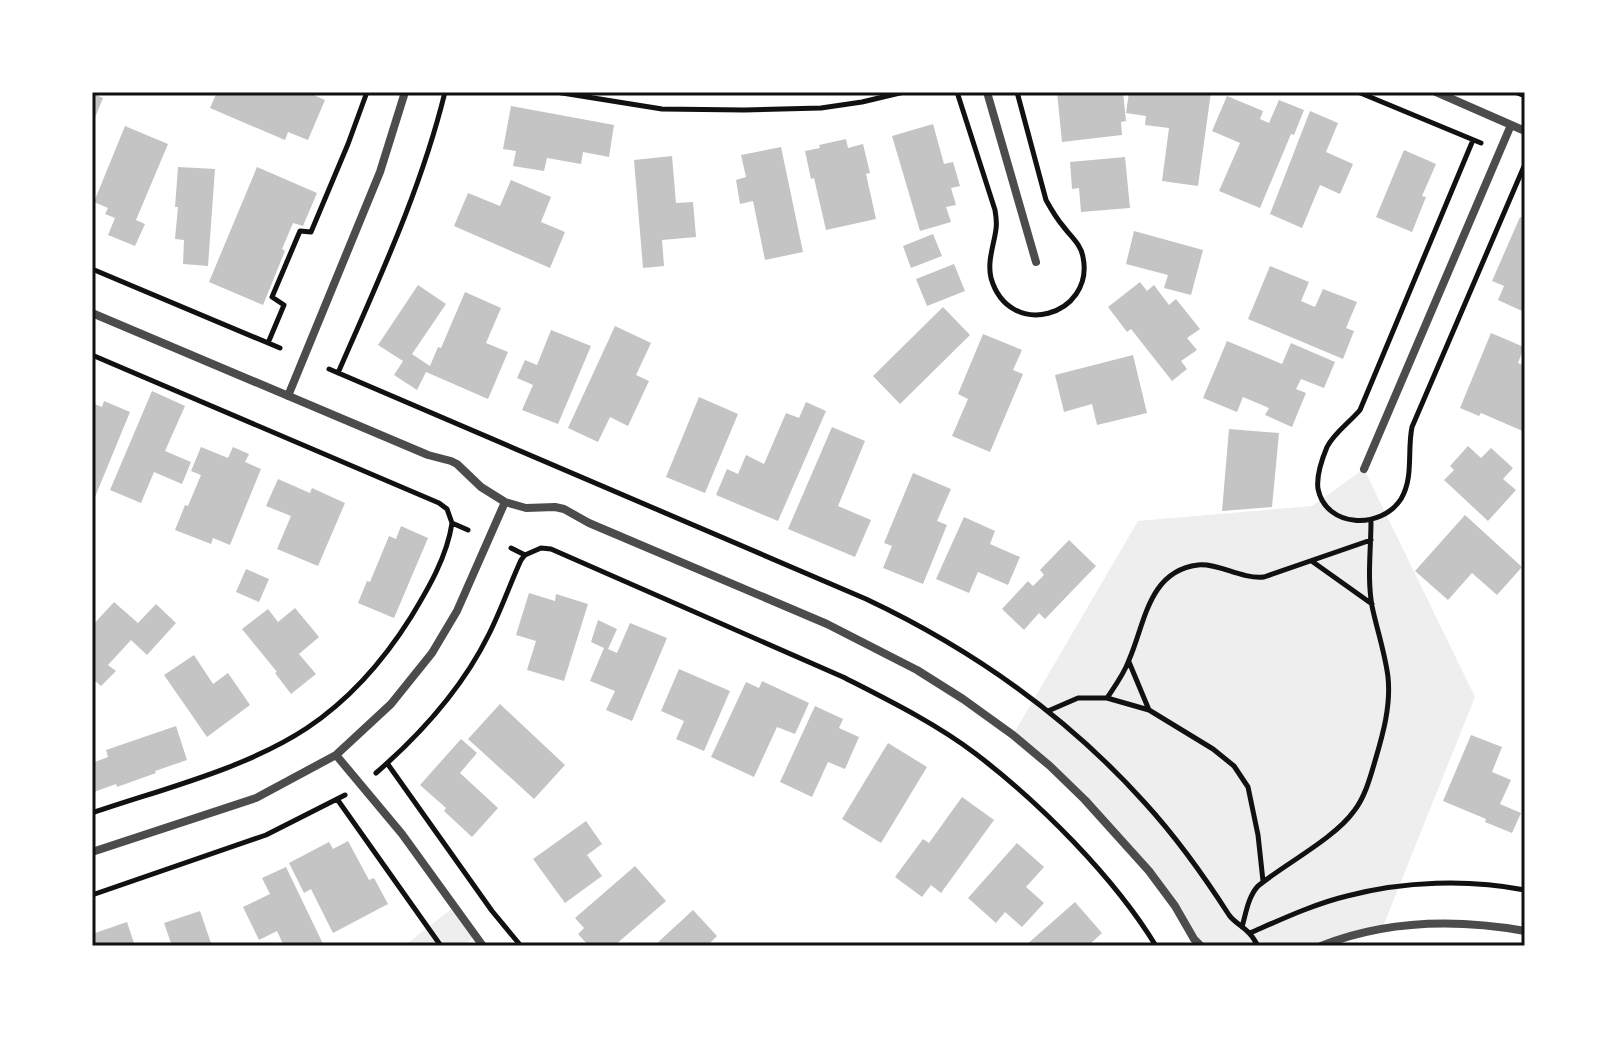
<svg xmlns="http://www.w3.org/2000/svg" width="1617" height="1038" viewBox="0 0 1617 1038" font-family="Raleway,sans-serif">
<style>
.green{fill:#eee}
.building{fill:#c4c4c4}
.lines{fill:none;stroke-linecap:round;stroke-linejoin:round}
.path{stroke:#111;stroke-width:5}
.minor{stroke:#4c4c4c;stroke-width:8}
.neatline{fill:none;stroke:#111;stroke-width:3}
</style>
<rect width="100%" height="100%" fill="#fff"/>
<path class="green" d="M1364 469 1475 697 1382 929 1321 946H1201L1175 906 1085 800 1013 735 1138 521 1312 506Z
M454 907 474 935 465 946H404Z"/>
<path class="building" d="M217 92H307L325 100 308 140 288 132 285 140 210 108Z
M1057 92H1102V94L1123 92 1126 121 1121 122 1122 135 1062 142Z
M1129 92H1162L1181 94V92H1211L1198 186 1162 181 1169 128 1145 125 1146 116 1126 113Z
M92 93 103 98 92 125Z
M1227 96 1263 111 1260 119 1269 123 1279 100 1304 110 1294 135 1291 134 1260 208 1219 191 1240 143 1212 131Z
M511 106 614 125 609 157 583 152 581 164 547 158 544 171 513 166 516 151 503 149Z
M1310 111 1338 123 1326 152 1353 164 1340 194 1320 185 1302 228 1270 214Z
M933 124 944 164 953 162 960 186 951 188 956 205 946 207 951 222 920 231 892 136Z
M125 126 168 144 136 220 145 224 135 246 108 235 115 218 105 214 108 208 94 202Z
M846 139 848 148 863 144 870 173 866 174 876 219 826 230 814 178 811 179 805 151 820 148 819 145Z
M781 147 803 252 765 260 753 201 740 204 736 180 746 177 741 155Z
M1404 150 1436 164 1422 196 1426 197 1412 232 1376 217Z
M672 156 676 203 693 202 696 237 662 240 664 266 643 268 634 160Z
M1125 157 1130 208 1081 212 1079 188 1072 189 1070 162Z
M178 167 215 169 208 266 183 264 184 240 175 239 178 207H175Z
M257 167 317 193 303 226 293 223 282 249 285 251 263 305 209 282Z
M511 180 551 197 541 222 565 232 550 268 454 226 468 193 500 206Z
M1520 217 1525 219V305L1522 311 1498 300 1504 286 1492 281Z
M1134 231 1203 250 1191 295 1164 288 1168 275 1126 264Z
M933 234 942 256 911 268 903 246Z
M954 264 965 291 927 306 916 279Z
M1270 266 1309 282 1301 301 1315 307 1323 289 1357 302 1346 328 1354 331 1343 359 1248 319Z
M1140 282 1147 291 1154 285 1169 305 1176 299 1200 329 1187 338 1197 350 1181 361 1187 369 1172 381 1131 329 1127 332 1108 307Z
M418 285 446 304 412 354 430 366 438 347 441 348 465 292 501 308 486 343 508 352 488 399 426 372 417 390 394 375 403 361 378 345Z
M943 307 970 335 900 404 873 376Z
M615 326 651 343 636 375 649 381 628 426 610 417 598 442 568 428Z
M551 330 591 346 558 424 522 410 533 385 517 378 525 360 537 365Z
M1491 333 1524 347 1518 363 1525 366V432L1481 413 1479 416 1460 408Z
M983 334 1022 350 1013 370 1023 374 990 452 952 436 968 399 958 394Z
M1227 341 1282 364 1291 343 1335 362 1324 388 1301 379 1296 389 1306 393 1292 427 1265 415 1269 408 1243 397 1237 412 1203 398Z
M1133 355 1147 413 1097 425 1092 404 1064 412 1055 375Z
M152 391 185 406 165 451 191 462 182 484 154 472 141 503 110 490Z
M699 397 738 414 705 493 666 477Z
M104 401 130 412 95 497 92 495V403L102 407Z
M806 402 826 411 778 521 716 495 727 469 738 474 746 455 764 464 786 413 799 418Z
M832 427 865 441 838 506 871 520 855 557 788 529Z
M1229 429 1279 433 1272 507 1222 511Z
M1468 446 1481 458 1491 448 1513 468 1503 479 1516 490 1488 521 1444 480 1454 470 1450 466Z
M201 447 228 458 233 447 249 454 245 462 261 469 230 545 213 538 211 544 175 530 185 505 188 506 201 475 191 471Z
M913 473 951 489 937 521 947 525 923 584 883 568 892 546 884 543Z
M278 479 310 493 312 488 345 503 318 566 277 549 291 516 266 506Z
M1465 515 1522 567 1497 595 1472 573 1448 600 1415 571Z
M964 517 995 531 990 544 1020 557 1008 585 978 572 969 593 936 579Z
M401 526 428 538 394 618 358 603 367 581 370 582 389 536 396 539Z
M1069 540 1096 566 1045 619 1039 613 1024 630 1002 609 1028 581 1033 586 1044 575 1040 570Z
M246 569 269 579 259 602 236 592Z
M529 593 555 601 556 594 588 604 564 681 527 670 536 641 516 635Z
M114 602 138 623 156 604 176 623 147 655 131 640 108 665 116 671 101 686 92 678V626Z
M295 608 319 637 299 654 316 674 291 694 275 673 277 672 242 629 268 609 278 622Z
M598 620 617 629 608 649 617 653 630 623 667 638 632 721 606 710 615 691 590 681 604 648 591 642Z
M194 655 213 684 228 673 250 705 207 737 164 675Z
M679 669 730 691 704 751 676 739 684 721 661 711Z
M762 681 809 703 795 734 777 727 754 777 711 757 746 682 759 688Z
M500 704 565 765 534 799 468 739Z
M815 706 843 719 839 728 859 737 845 769 828 762 812 797 780 782Z
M176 726 187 760 155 771 156 773 117 787 116 784 94 792 92 785V763L108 757 106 750Z
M1471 735 1502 747 1492 772 1511 780 1500 804 1521 813 1512 833 1485 822 1486 819 1443 801Z
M461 739 477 753 460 773 498 808 472 837 444 811 446 808 420 785Z
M888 743 927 767 881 843 842 819Z
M962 797 994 820 941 893 931 885 922 897 895 877 923 839 929 843Z
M586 821 602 844 587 855 602 876 565 903 533 859Z
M348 841 369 880 374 878 388 904 333 933 311 889 304 893 289 863 329 842 333 849Z
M1017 843 1044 867 1026 887 1044 903 1022 927 1005 912 996 923 968 898Z
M635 866 666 901 614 946H589L578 934 584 928 575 918Z
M286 867 324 946H284L277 931 259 940 243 907 270 894 262 878Z
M1075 902 1102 933 1088 946H1025Z
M693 910 717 936 707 946H654Z
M200 911 212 946H172L164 923Z
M127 922 135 946H96L92 934Z"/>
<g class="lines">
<path class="path" d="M556 92 662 109 744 110 821 108 862 102 904 92
M957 92 995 210C996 216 997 223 996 229 994 245 987 261 991 278 1009 341 1095 316 1083 257 1081 244 1070 236 1063 226 1056 218 1051 209 1046 200L1017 92
M1358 92 1481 143
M1515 92 1525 96
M1473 140 1360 410C1350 422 1334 433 1327 447 1322 459 1316 475 1318 489 1326 528 1381 530 1401 499 1414 477 1407 451 1412 427L1525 164
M92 269 280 348
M268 343 284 305 272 297 300 231 311 232 348 144 367 92
M92 355 439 503 447 509 452 523 468 530
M329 369 866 599C972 649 1066 715 1145 803 1176 837 1204 876 1229 915 1234 922 1241 925 1247 931 1252 935 1255 941 1258 946
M338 373C378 281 421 190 445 92
M511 548 525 555 541 548 551 549 843 677C888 700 935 723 976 754 1040 803 1114 877 1156 946
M1313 562 1372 604
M1129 662 1149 710
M1107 698C1115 686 1124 674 1129 660 1145 624 1148 571 1198 565 1219 563 1240 579 1264 577L1371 540
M1048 711 1078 698H1107L1149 710 1213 749 1234 766 1248 787 1258 835 1263 881
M387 763 492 911 521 946
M376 773C421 734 463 687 489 634 501 610 510 584 521 560L525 555
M337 799 441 946
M92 813C162 789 245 769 307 728 349 700 384 660 411 617 428 589 447 557 452 523
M92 895 266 835 345 795
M1242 927C1246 913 1248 897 1258 886 1285 864 1335 838 1354 811 1365 797 1370 778 1375 761 1383 734 1391 706 1388 677 1385 653 1377 630 1372 606 1367 578 1371 549 1371 521
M1250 933C1282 919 1314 904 1347 896 1404 881 1468 879 1525 890"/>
<path class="minor" d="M987 92 1036 262
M1436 92 1525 131
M92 313 428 455 451 461 457 464 481 487 505 502 526 508 555 507 564 509 589 523 827 624 917 670 963 699 1013 735 1050 766 1085 800 1149 871 1175 906 1194 939 1201 946
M288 396 380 172 405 92
M1364 469 1511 125
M336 755 402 834 483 946
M92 852 256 798 336 755 391 704 432 653 457 611 505 502
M1321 946C1386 920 1457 919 1525 931"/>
</g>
<rect width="1617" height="1038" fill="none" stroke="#ffffff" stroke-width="188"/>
<rect x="94" y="94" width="1429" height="850" class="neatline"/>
</svg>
